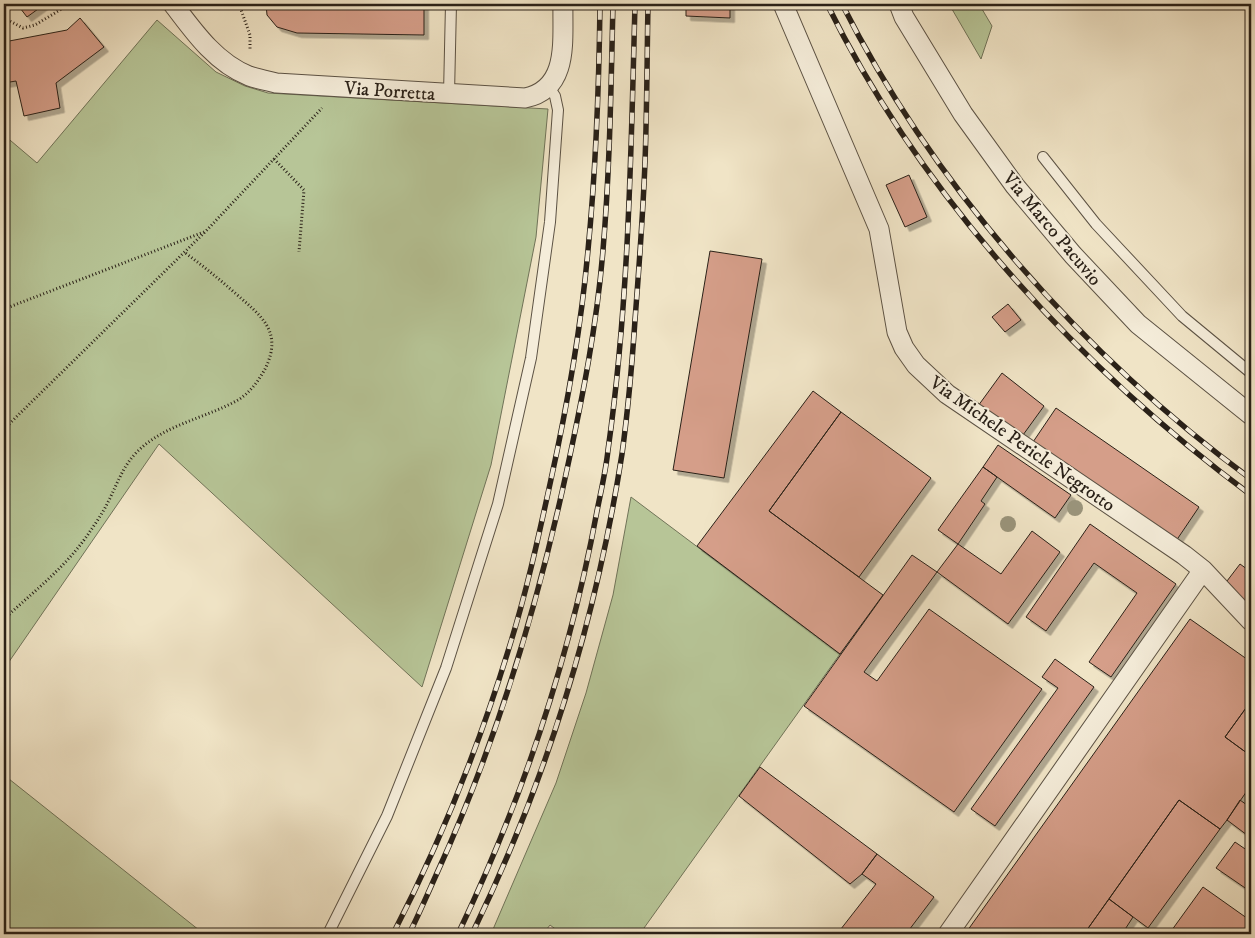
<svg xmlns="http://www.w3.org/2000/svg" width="1255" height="938" viewBox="0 0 1255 938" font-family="'IM FELL DW Pica',serif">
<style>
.green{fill:#b7c597;stroke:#707358}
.building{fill:#d59e89;stroke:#2a2118;filter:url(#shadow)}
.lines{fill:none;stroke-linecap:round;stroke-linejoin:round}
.service-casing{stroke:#5c5244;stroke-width:12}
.minor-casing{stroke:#5c5244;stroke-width:21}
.path{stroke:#2a2118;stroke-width:3;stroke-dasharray:1 2.5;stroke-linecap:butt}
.service{stroke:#f5edda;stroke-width:10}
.minor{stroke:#f5edda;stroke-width:19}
.rail-casing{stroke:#2a2118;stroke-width:5.5}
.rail{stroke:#f5edda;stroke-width:4;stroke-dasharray:11;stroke-linecap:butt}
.tree{fill:#9a947b}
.labels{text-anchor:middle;stroke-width:4;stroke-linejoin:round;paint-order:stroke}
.street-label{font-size:19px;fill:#2a2118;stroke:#f5edda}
</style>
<defs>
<filter id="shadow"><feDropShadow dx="4.5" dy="4.5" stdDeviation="0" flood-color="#0004"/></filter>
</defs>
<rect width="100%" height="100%" fill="#f0e4c6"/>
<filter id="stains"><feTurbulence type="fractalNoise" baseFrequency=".004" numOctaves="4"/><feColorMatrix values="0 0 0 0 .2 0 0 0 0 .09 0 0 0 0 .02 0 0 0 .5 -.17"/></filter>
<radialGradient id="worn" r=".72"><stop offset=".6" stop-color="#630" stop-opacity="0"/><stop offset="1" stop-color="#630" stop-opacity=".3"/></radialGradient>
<path class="green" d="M949 4H979L992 26 981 59Z
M157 20 216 72 245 86 268 93 548 109 536 237 491 465 422 687 159 444 4 669V135L37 163Z
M631 497 840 654 644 928 652 934H562L550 925 543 934H491L556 783 586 693 613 595Z
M4 775 204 934H205H4Z"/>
<path class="building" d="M17 4H45L27 17Z
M266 4H424V35L297 33 277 27 267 15Z
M686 4H730V18L686 16Z
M80 18 104 47 56 83 60 108 24 116 16 81 4 83V42L67 30Z
M909 175 927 217 905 227 886 185Z
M710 251 762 259 724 478 673 470Z
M1008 304 1021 320 1005 332 992 317Z
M1002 373 1044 406 1023 435 978 406Z
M813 391 841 412 769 511 883 595 840 654 697 546Z
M1056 408 1199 507 1176 541 1033 442Z
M841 412 931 478 859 577 769 511Z
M998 445 1071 495 1055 518 983 467Z
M983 467 997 477 981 501 985 504 958 544 938 530Z
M1090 524 1176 584 1111 677 1089 662 1137 593 1094 563 1046 631 1026 617Z
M1032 531 1060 552 1008 624 937 572 958 544 1001 574Z
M912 555 937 572 864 672 877 681 929 609 1042 689 954 812 804 706Z
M1240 564 1251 572V608L1227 581Z
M1190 619 1251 662V701L1225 737 1251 756V785L1227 820 1220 829 1179 800 1084 934H965Z
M1055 659 1094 687 995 826 971 809 1058 688 1042 677Z
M1251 701V756L1225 737Z
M760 767 877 854 862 874 850 884 739 796Z
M1179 800 1220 829 1148 928 1109 899Z
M1240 800 1251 808V838L1227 820Z
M1235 842 1251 853V892L1216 868Z
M877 854 934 897 906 934H837L876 884 862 874Z
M1203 887 1251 921V934H1169Z
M1109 899 1133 917 1122 934H1084Z"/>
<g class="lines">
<g class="service-casing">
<path id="service" d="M449 94 451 4
M1043 157 1096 224 1182 316 1251 373
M328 934 387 816 446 668 498 504 531 358 550 222 558 110 555 96 549 87"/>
</g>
<g class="minor-casing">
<path id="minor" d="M173 4C194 32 216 63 249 76 258 79 268 81 276 83L525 98C570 89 562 39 563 4
M783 4 879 229 897 332 904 348 916 365 947 394 1184 555 1203 570 1251 621
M899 4 904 17 963 114 1015 186 1073 255 1138 324 1251 415
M948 934 1203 570"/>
</g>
<path class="path" d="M239 4 250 35V51
M4 18 23 28 35 25 70 4
M274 159 304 190 299 252
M4 309 204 232
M4 429 206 231 322 108
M4 619C33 592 66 567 89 533 95 524 102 514 107 504 116 487 122 468 135 454 162 425 204 419 238 400 250 393 259 380 265 369 284 331 260 315 235 293 218 278 202 265 184 252"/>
<use href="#service" class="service"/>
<use href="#minor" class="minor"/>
<g class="rail-casing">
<path id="rail" d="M827 4C922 197 1079 367 1251 495
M842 4C934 187 1086 358 1251 479
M393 934C440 843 479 746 509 648 526 594 538 539 550 484 567 407 581 329 588 250 596 168 599 86 600 4
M409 934C419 914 428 893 437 873 496 744 536 612 566 474 582 400 597 325 603 250 610 168 611 86 613 4
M458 934C522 800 570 658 597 511 601 491 606 470 608 450 629 302 631 153 635 4
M472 934C545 784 596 620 622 454 628 410 632 365 635 320 639 268 643 215 645 162 647 109 647 57 648 4"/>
</g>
<use href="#rail" class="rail"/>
</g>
<g class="tree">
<circle cx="1075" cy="508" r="8"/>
<circle cx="1008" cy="524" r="8"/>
</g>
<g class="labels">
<g class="street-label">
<text transform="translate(390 90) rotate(4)" y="7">Via Porretta</text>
<text transform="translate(1053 228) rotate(50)" y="7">Via Marco Pacuvio</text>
<text transform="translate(1023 443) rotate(35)" y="7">Via Michele Pericle Negrotto</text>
</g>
</g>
<rect width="1255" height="938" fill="none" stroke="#f0e4c6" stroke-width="20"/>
<rect x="5" y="5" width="1245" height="928" fill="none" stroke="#2a2118" stroke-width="2.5"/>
<rect x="10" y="10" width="1235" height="918" fill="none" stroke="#2a2118"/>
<rect width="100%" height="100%" filter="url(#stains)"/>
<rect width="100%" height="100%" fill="url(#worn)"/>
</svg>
